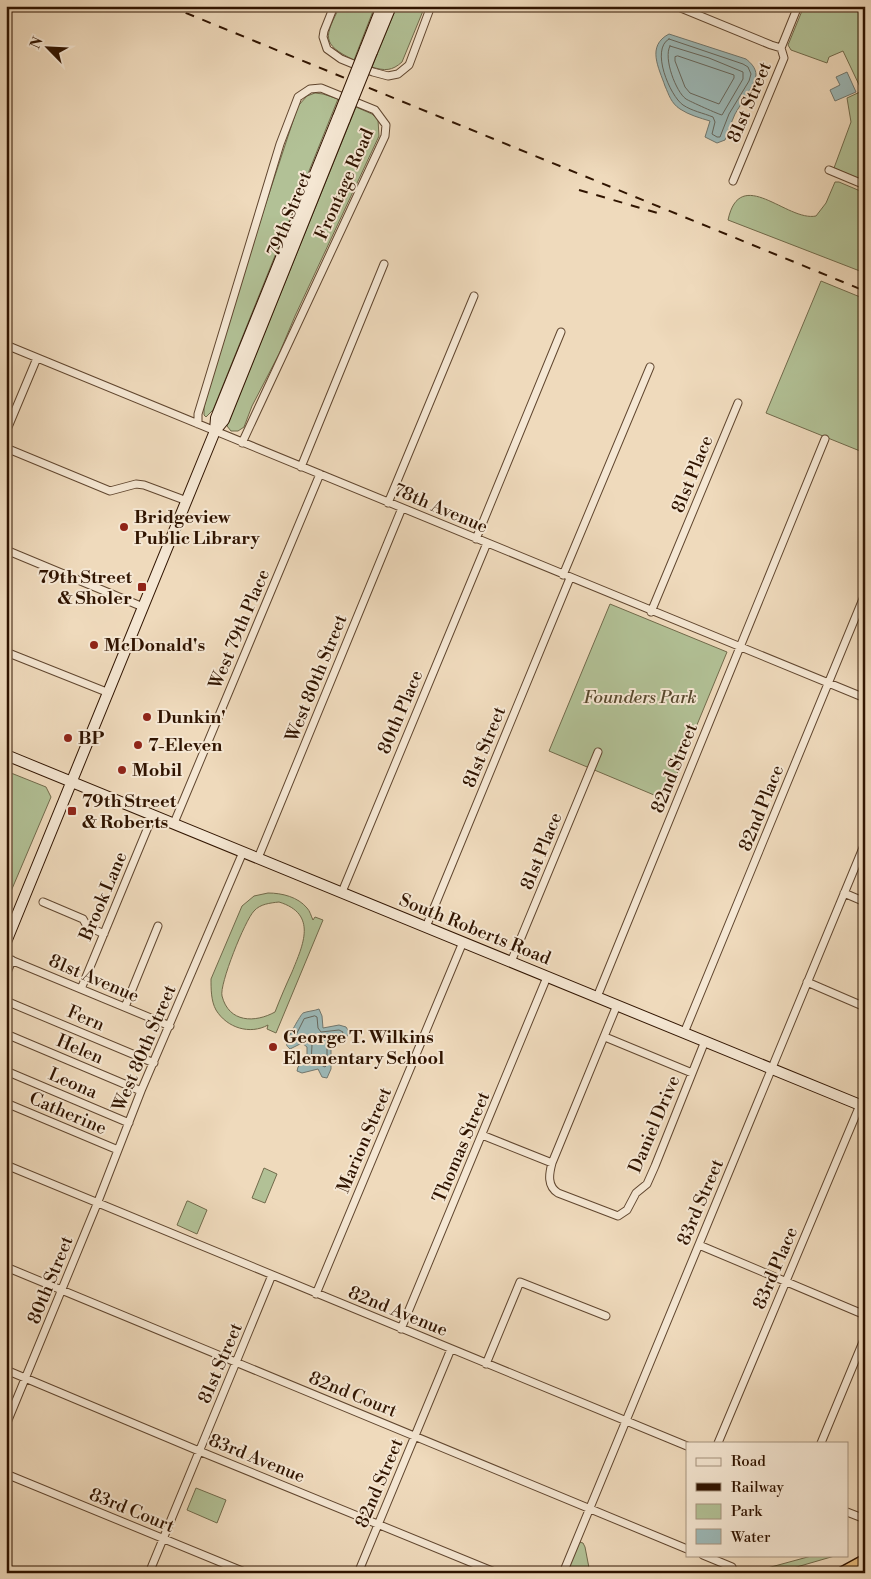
<svg xmlns="http://www.w3.org/2000/svg" width="871" height="1579" viewBox="0 0 871 1579" font-family="'Libre Bodoni',serif">
<style>
.green{fill:#b2c196;stroke:#716a4b;fill-rule:evenodd}
.water{fill:#9cb9b8;stroke:#71776e}
.lines{fill:none;stroke-linecap:round;stroke-linejoin:round}
.shore{stroke:#66665c;stroke-width:1}
.street-casing{stroke:#60462f;stroke-width:9}
.secondary-casing{stroke:#301400;stroke-width:12}
.highway-casing{stroke:#301400;stroke-width:15}
.street{stroke:#f5e7d3;stroke-width:7}
.secondary{stroke:#f5e7d3;stroke-width:10}
.highway{stroke:#e8bd7e;stroke-width:12}
.rail{stroke:#301400;stroke-width:2;stroke-dasharray:9 9;stroke-linecap:butt}
.secondary-bridge-casing{stroke:#301400;stroke-width:12;stroke-linecap:butt}
.secondary-bridge{stroke:#f5e7d3;stroke-width:10}
.poi-dot{fill:#8f2418;stroke:#f5e7d3;stroke-width:2}
.labels{text-anchor:middle;stroke-width:4;stroke-linejoin:round;paint-order:stroke}
.street-label{font-size:18px;fill:#301400;stroke:#f5e7d3}
.poi-label{font-size:18px;font-weight:bold;fill:#301400;stroke:#f5e7d3;text-anchor:start}
.park-label{font-size:18px;font-style:italic;fill:#57482d;stroke:#f5e7d3}
</style>
<rect width="100%" height="100%" fill="#efdabc"/>
<filter id="stains"><feTurbulence type="fractalNoise" baseFrequency=".004" numOctaves="4"/><feColorMatrix values="0 0 0 0 .2 0 0 0 0 .09 0 0 0 0 .02 0 0 0 .5 -.17"/></filter>
<radialGradient id="worn" r=".72"><stop offset=".6" stop-color="#630" stop-opacity="0"/><stop offset="1" stop-color="#630" stop-opacity=".3"/></radialGradient>
<path class="green" d="M340 6H375L354 60C320 44 325 36 340 6Z
M397 6H425L402 62C392 71 385 71 372 67Z
M804 6H865V181L834 168 851 122 847 98 862 91 843 51 829 57 827 63 791 50 788 45Z
M315 93 323 94 338 99 213 410 206 417 204 415V407L216 363 264 209 298 106 307 96Z
M356 107 372 114 378 120 379 136 295 316 279 354 252 406 244 427 238 431H231L227 426Z
M835 182H839L865 193V273L728 220C740 164 787 222 816 216L826 203Z
M821 281 865 299V453L766 413Z
M610 604 727 652 666 800 549 751Z
M6 771 46 787 51 797 6 903Z
M268 893C282 893 298 897 307 908 310 911 311 916 313 920L315 917 323 920 276 1033 267 1029 268 1025C250 1035 227 1028 216 1010 211 1001 211 989 211 979L242 906 254 896ZM279 902C318 914 303 945 292 972 286 985 280 999 275 1012 255 1023 229 1023 222 996 219 985 245 920 254 911 260 904 270 903 279 902Z
M264 1168 277 1174 265 1203 252 1198Z
M187 1201H188L207 1210 197 1234 177 1225Z
M196 1488 226 1500 217 1523 187 1510Z
M579 1542 583 1543 585 1547 590 1573H565Z
M815 1555H838L776 1573H749Z"/>
<path class="water" d="M669 34 746 59C751 63 756 68 756 75 756 83 740 105 735 114 731 123 728 132 725 140L717 143 705 137 710 121C700 118 689 115 680 109 671 103 669 95 665 86 659 68 646 46 669 34Z
M847 72 856 92 835 101 830 90 840 85 836 77Z
M319 1009 322 1016 323 1028 339 1025 346 1027 349 1032 346 1038 331 1049V1069L327 1078 322 1077 318 1069 302 1073 297 1071 298 1067 307 1058V1047L302 1043 290 1049C287 1046 286 1046 287 1042 287 1039 301 1014 303 1013 308 1011 314 1011 319 1009Z"/>
<g class="lines">
<path class="shore" d="M669 39 743 64 748 67 751 74 749 81 729 114 720 137H717L712 134 715 122 713 117C703 113 692 111 683 105 670 96 650 49 669 39Z
M670 46 709 58 743 72V79L722 115C720 115 689 101 686 99 676 92 663 58 670 46Z
M678 56 734 75V78L719 104 690 93 685 87 675 61V57Z
M315 1016 317 1017 318 1028 321 1032 339 1030 343 1032 342 1035 327 1047V1065L325 1067 319 1064H311L312 1045 304 1039H297L295 1037 304 1019Z"/>
<g class="street-casing">
<path id="street" d="M334 6 324 31 323 37 327 49 341 59 373 72 388 76 398 74 409 65 431 6
M676 6 771 45 781 48
M829 170 865 185
M733 181 784 58 781 48 798 6
M6 345 865 698
M198 424V414L280 144 298 97 310 89 321 88 375 110 386 125 385 136 242 443
M6 432 37 358
M6 448 110 491 136 484 144 485 187 501
M301 467 384 264
M388 503 474 296
M476 539 561 332
M6 550 143 607
M563 575 650 367
M651 612 738 403
M6 652 109 693
M174 823 320 474
M258 858 402 508
M342 892 487 543
M844 893 865 902
M43 902 83 919 87 926 104 934
M426 927 570 578
M6 958 170 1026
M511 962 598 752
M6 975 12 960
M807 982 865 1007
M81 989 153 815
M597 997 825 439
M6 1001 154 1063
M617 1005 552 1163C549 1174 547 1186 558 1193L618 1216 627 1210 636 1193 647 1184 655 1166 705 1041
M125 1007 158 926
M684 1033 865 594
M6 1034 141 1091
M605 1037 692 1073
M6 1071 129 1123
M6 1103 118 1150
M482 1135 552 1163
M6 1165 687 1446
M699 1245 865 1315
M6 1267 687 1549
M316 1294 463 942
M401 1329 547 977
M486 1364 520 1282 606 1316
M6 1370 199 1451 497 1573
M6 1425 97 1204 141 1091 243 852
M718 1443 860 1105
M821 1443 865 1337
M6 1474 247 1573
M847 1512 865 1519
M703 1555 732 1567
M149 1573 272 1275
M358 1573 451 1349
M563 1573 865 843"/>
</g>
<g class="secondary-casing">
<path id="secondary" d="M365 49 382 6
M372 52 391 6
M215 430 216 418 338 117
M6 755 865 1107
M6 942 215 431 224 420 345 119"/>
</g>
<g class="highway-casing">
<path id="highway" d="M843 1573 865 1561"/>
</g>
<use href="#street" class="street"/>
<use href="#secondary" class="secondary"/>
<use href="#highway" class="highway"/>
<path class="rail" d="M169 6 865 291
M579 190 661 214"/>
<g class="secondary-bridge-casing">
<path id="secondary-bridge" d="M338 117 365 49
M345 119 372 52"/>
</g>
<use href="#secondary-bridge" class="secondary-bridge"/>
</g>
<g class="poi-dot">
<circle cx="124" cy="527" r="5"/>
<rect x="137" y="582" width="10" height="10" rx="2.5"/>
<circle cx="94" cy="645" r="5"/>
<circle cx="147" cy="717" r="5"/>
<circle cx="68" cy="738" r="5"/>
<circle cx="138" cy="745" r="5"/>
<circle cx="122" cy="770" r="5"/>
<rect x="67" y="806" width="10" height="10" rx="2.5"/>
<circle cx="273" cy="1047" r="5"/>
</g>
<g class="labels">
<g class="street-label">
<text transform="translate(749 102) rotate(-67)" y="6">81st Street</text>
<text transform="translate(344 184) rotate(-66)" y="6">Frontage Road</text>
<text transform="translate(289 214) rotate(-68)" y="6">79th Street</text>
<text transform="translate(692 474) rotate(-68)" y="6">81st Place</text>
<text transform="translate(441 508) rotate(23)" y="6">78th Avenue</text>
<text transform="translate(239 629) rotate(-67)" y="6">West 79th Place</text>
<text transform="translate(316 678) rotate(-68)" y="6">West 80th Street</text>
<text transform="translate(400 712) rotate(-67)" y="6">80th Place</text>
<text transform="translate(484 747) rotate(-68)" y="6">81st Street</text>
<text transform="translate(674 768) rotate(-68)" y="6">82nd Street</text>
<text transform="translate(761 808) rotate(-68)" y="6">82nd Place</text>
<text transform="translate(541 851) rotate(-68)" y="6">81st Place</text>
<text transform="translate(103 896) rotate(-67)" y="6">Brook Lane</text>
<text transform="translate(475 929) rotate(22)" y="6">South Roberts Road</text>
<text transform="translate(94 978) rotate(23)" y="6">81st Avenue</text>
<text transform="translate(86 1018) rotate(23)" y="6">Fern</text>
<text transform="translate(144 1048) rotate(-67)" y="6">West 80th Street</text>
<text transform="translate(80 1049) rotate(23)" y="6">Helen</text>
<text transform="translate(73 1083) rotate(23)" y="6">Leona</text>
<text transform="translate(68 1113) rotate(23)" y="6">Catherine</text>
<text transform="translate(654 1124) rotate(-67)" y="6">Daniel Drive</text>
<text transform="translate(364 1140) rotate(-67)" y="6">Marion Street</text>
<text transform="translate(461 1147) rotate(-67)" y="6">Thomas Street</text>
<text transform="translate(700 1202) rotate(-67)" y="6">83rd Street</text>
<text transform="translate(775 1268) rotate(-67)" y="6">83rd Place</text>
<text transform="translate(50 1280) rotate(-68)" y="6">80th Street</text>
<text transform="translate(398 1311) rotate(22)" y="6">82nd Avenue</text>
<text transform="translate(220 1363) rotate(-67)" y="6">81st Street</text>
<text transform="translate(353 1394) rotate(22)" y="6">82nd Court</text>
<text transform="translate(257 1458) rotate(22)" y="6">83rd Avenue</text>
<text transform="translate(379 1483) rotate(-67)" y="6">82nd Street</text>
<text transform="translate(132 1510) rotate(22)" y="6">83rd Court</text>
</g>
<g class="poi-label">
<text x="134" y="523">Bridgeview<tspan x="134" dy="21">Public Library</tspan></text>
<text x="132" y="583" text-anchor="end">79th Street<tspan x="132" dy="21">&amp; Sholer</tspan></text>
<text x="104" y="651">McDonald's</text>
<text x="157" y="723">Dunkin'</text>
<text x="78" y="744">BP</text>
<text x="148" y="751">7-Eleven</text>
<text x="132" y="776">Mobil</text>
<text x="82" y="807">79th Street<tspan x="82" dy="21">&amp; Roberts</tspan></text>
<text x="283" y="1043">George T. Wilkins<tspan x="283" dy="21">Elementary School</tspan></text>
</g>
<g class="park-label">
<text x="640" y="703">Founders Park</text>
</g>
</g>
<rect width="871" height="1579" fill="none" stroke="#efdabc" stroke-width="25"/>
<rect x="8" y="8" width="856" height="1564" fill="none" stroke="#301400" stroke-width="2.5"/>
<rect x="12" y="12" width="846" height="1554" fill="none" stroke="#301400"/>
<rect x="686" y="1442" width="162" height="115" fill="#f5e7d3" stroke="#a6937f"/>
<rect x="696" y="1458" width="25" height="8" fill="#f5e7d3" stroke="#a6937f"/>
<text x="731" y="1466" font-size="15" fill="#301400">Road</text>
<rect x="696" y="1483" width="25" height="8" fill="#301400" stroke="#a6937f"/>
<text x="731" y="1492" font-size="15" fill="#301400">Railway</text>
<rect x="696" y="1504" width="25" height="15" fill="#b2c196" stroke="#a6937f"/>
<text x="731" y="1516" font-size="15" fill="#301400">Park</text>
<rect x="696" y="1529" width="25" height="15" fill="#9cb9b8" stroke="#a6937f"/>
<text x="731" y="1542" font-size="15" fill="#301400">Water</text>
<g transform="translate(48 48) rotate(294)" stroke="#f5e7d3" stroke-width="4" paint-order="stroke">
<path d="M0-4L9 19L0 12L-9 19Z" fill="#301400"/>
<text y="-8" font-size="14" font-weight="bold" text-anchor="middle" fill="#301400">N</text>
</g>
<rect width="100%" height="100%" filter="url(#stains)"/>
<rect width="100%" height="100%" fill="url(#worn)"/>
</svg>
